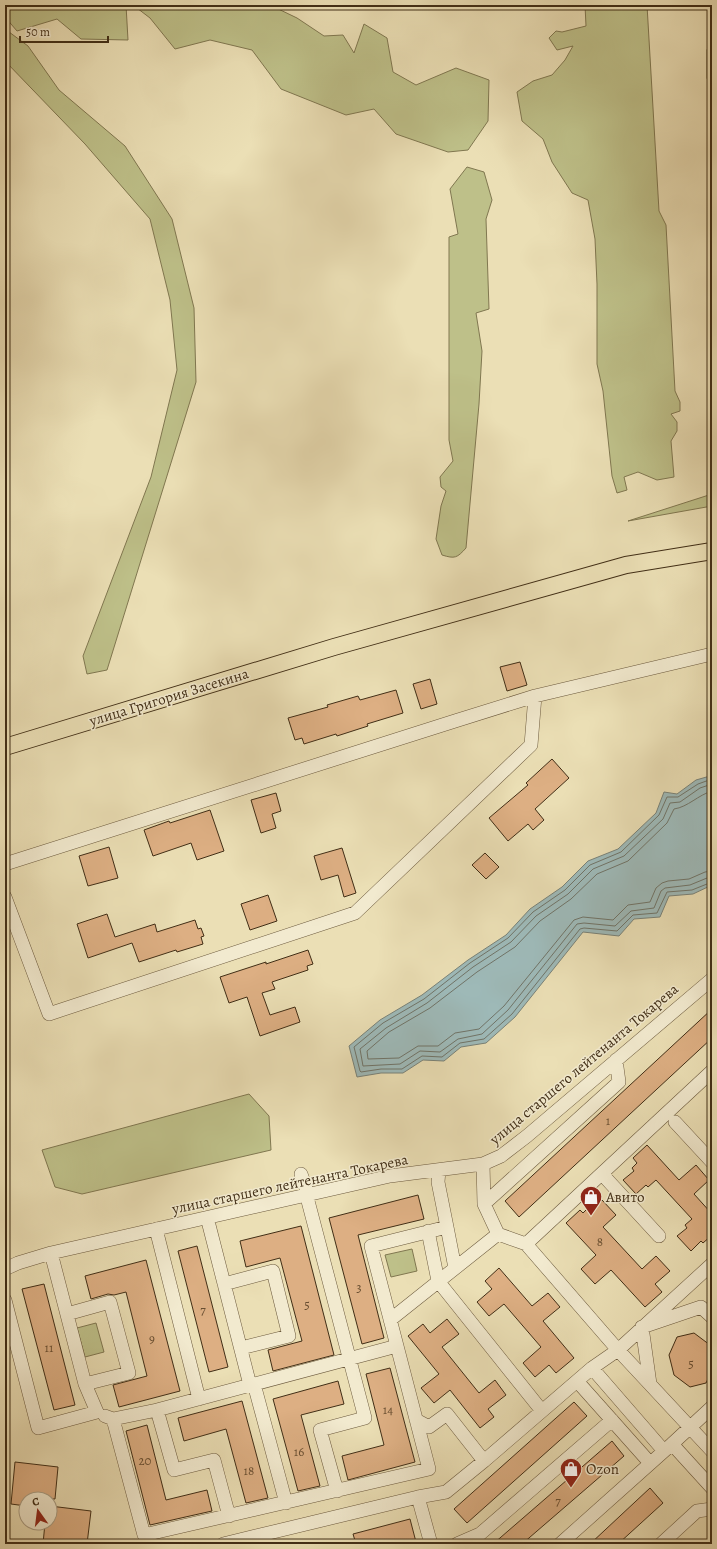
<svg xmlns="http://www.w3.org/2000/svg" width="717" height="1549" viewBox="0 0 717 1549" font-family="Alegreya,serif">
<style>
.green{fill:#bec089;stroke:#807750}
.water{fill:#9ebab9;stroke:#798278}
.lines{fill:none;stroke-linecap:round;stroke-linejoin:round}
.shore{stroke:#707468;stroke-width:1}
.building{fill:#ddaf83;stroke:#412e16}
.minor-casing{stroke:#6c5a3e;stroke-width:14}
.major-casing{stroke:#412e16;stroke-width:18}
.minor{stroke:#f2eacf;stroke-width:13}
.major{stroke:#ebdfb5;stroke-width:16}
.labels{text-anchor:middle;stroke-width:3;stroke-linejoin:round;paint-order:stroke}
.number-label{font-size:13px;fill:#684e31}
.street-label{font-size:15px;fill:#412e16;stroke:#f2eacf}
.poi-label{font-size:15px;fill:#412e16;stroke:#f2eacf;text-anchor:start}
</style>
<rect width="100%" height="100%" fill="#ebdfb5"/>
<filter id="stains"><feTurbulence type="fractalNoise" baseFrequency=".005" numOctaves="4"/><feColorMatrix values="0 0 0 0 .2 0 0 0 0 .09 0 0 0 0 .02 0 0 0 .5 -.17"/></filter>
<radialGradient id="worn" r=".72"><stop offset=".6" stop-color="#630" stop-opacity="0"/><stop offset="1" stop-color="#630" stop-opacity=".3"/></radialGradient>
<path class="green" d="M10 5H126L128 40 81 39 57 19 17 31 5 17V9Z
M133 5H239L240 7 246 5H270L297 18 324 36 343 35 354 53 364 24 387 38 393 72 416 85 456 68 489 80 488 121 468 150 448 152 396 134 374 109 346 115 281 89 252 50 210 40 175 49 150 18Z
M585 5H647L659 211 666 225 675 391 680 402V411L671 414 677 422V431L671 441 674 477 657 480 638 472 624 477 627 490 617 493 612 476 603 391 597 364V284L595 239 588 200 572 193 552 162 543 139 522 121 517 92 533 81 552 75 565 60 573 46 557 50 549 38 556 31 562 32 586 26Z
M5 29 28 46 59 90 125 146 172 219 194 308 196 382 107 670 87 674 83 656 151 477 177 370 170 300 150 219 85 144 5 61Z
M712 38V107L710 87 707 78V50Z
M467 167 484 172 492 200 486 219 489 309 476 313 482 351 479 404 466 548C457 558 455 559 442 555L436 539 441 506 446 491 441 487 440 477 453 461 449 440V237L458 234 450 189Z
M712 494V506L628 521Z
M249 1094 269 1116 271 1150 82 1194 55 1187 42 1150Z
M412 1249 417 1271 391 1277 385 1255Z
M96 1323 104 1352 85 1357 77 1328Z"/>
<path class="water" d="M712 749V885L693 894 669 896 660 917 634 919 619 936 583 932 515 1017 486 1043 461 1047 444 1061 423 1060 403 1073H381L357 1077 349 1046 380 1020 422 995 468 960 506 935 530 909 562 887 588 861 618 849 656 813 664 792 677 794 696 780 710 776V750Z"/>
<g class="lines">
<path class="shore" d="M712 779 698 784 678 797H667L659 815 621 852 590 865 565 890 533 912 508 938 470 963 424 999 383 1023 354 1047 360 1071 361 1072 381 1069H402L422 1056 442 1057 460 1043 484 1039 512 1014 580 929 584 928 617 931 633 915 657 913 667 892 692 890 712 882
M712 784 700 788 680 802 670 803 663 819 624 856 593 869 568 894 536 916 511 942 473 967 427 1003 386 1028 360 1049 363 1066 400 1064 420 1051 440 1052 458 1039 482 1034 508 1010 577 924 584 923 615 926 631 911 654 908 661 891 665 888 690 885 707 878 712 877
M712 791C698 795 688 807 674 809L667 823 628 861 597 874 571 899 540 921 515 947 477 972 430 1008 389 1032 367 1051 368 1059 399 1058 418 1046H438L455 1033 479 1029 504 1006 574 920 583 917 613 920 628 905 650 902 656 888 662 883 668 881 689 879 705 872 712 871"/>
</g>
<path class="building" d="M520 662 527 685 507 691 500 667Z
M430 679 437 704 421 709 413 684Z
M396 690 403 713 367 724 368 726 337 736 336 734 304 744 302 738 295 740 288 718 328 707 327 705 358 696 360 700Z
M552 759 569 778 535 809 544 820 533 830 528 824 508 841 489 818 528 785 526 783Z
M276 793 281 811 272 814 276 828 261 833 251 800Z
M210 810 224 851 197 860 191 843 153 856 144 830 169 821 170 823Z
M109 847 118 878 88 886 79 856Z
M342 848 356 893 344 897 338 875 321 880 314 856Z
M485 853 499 867 486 879 472 865Z
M268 895 277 921 250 930 241 904Z
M107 914 115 937 155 924 157 932 195 920 198 929 201 928 204 936 201 937 203 944 177 952 176 950 139 962 132 943 88 958 77 924Z
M308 950 313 964 307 966 308 970 272 982 275 989 262 993 270 1015 295 1007 300 1022 260 1036 247 997 229 1003 220 977 266 962V964Z
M712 1009V1038L519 1217 505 1201Z
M647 1145 679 1180 696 1165 709 1180 694 1194 712 1214V1235L703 1243 701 1241 691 1251 677 1236 687 1228 685 1225 692 1219 656 1180 648 1187 646 1185 636 1194 623 1180 634 1171 632 1168 637 1163 633 1158Z
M418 1195 424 1219 358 1235 384 1338 362 1344 329 1218Z
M602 1200 616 1215 603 1227 642 1269 656 1256 670 1271 655 1284 662 1292 645 1307 611 1270 595 1284 581 1269 596 1255 566 1223 580 1210 583 1213 588 1208 591 1211Z
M301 1226 334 1355 273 1371 268 1350 302 1341 280 1258 246 1267 240 1241Z
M197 1246 228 1367 209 1372 178 1251Z
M146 1260 180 1391 119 1407 113 1385 147 1376 126 1292 114 1295 108 1294 91 1299 85 1276Z
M499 1268 532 1306 548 1293 560 1307 543 1321 574 1358 556 1373 549 1365 535 1377 523 1363 541 1347 504 1304 489 1316 477 1302 492 1289 485 1281Z
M44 1284 75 1405 54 1410 22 1289Z
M447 1319 459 1334 442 1347 479 1393 495 1380 506 1395 488 1409 494 1417 480 1428 450 1390 434 1403 421 1388 439 1374 408 1336 423 1324 430 1333Z
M694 1333 710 1345 712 1354V1371L706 1383 690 1387 674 1375 669 1355 677 1337Z
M390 1368 415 1462 348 1480 342 1456 384 1445 366 1374Z
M338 1381 344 1404 301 1415 320 1486 298 1491 273 1399Z
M242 1401 268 1498 246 1503 226 1429 184 1441 178 1418Z
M574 1402 587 1416 467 1523 454 1509Z
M147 1425 166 1500 207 1490 212 1511 150 1525 126 1431Z
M612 1441 624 1456 522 1544H493Z
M15 1462 58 1467 55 1499H26V1506L11 1504Z
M650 1488 663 1503 618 1544H590Z
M50 1506 91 1511 87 1544H43L45 1523H50Z
M410 1519 416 1542 407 1544H356L353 1534Z"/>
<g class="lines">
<g class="minor-casing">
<path id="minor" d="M5 864 455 721 535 696 712 654
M5 897 49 1014 355 913 531 745 535 696
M675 1122 712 1162
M483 1164 484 1204 498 1234
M301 1174 308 1194V1201L365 1418 320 1430 337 1491
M602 1174 659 1236
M484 1204 619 1082 616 1060
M209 1225 250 1385
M447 1227 455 1268
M156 1229 199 1399
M428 1231 438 1281 542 1411
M498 1234 526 1244 618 1350 712 1451
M526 1244 712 1071
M5 1269 18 1263 51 1253 390 1176 483 1164 501 1156 527 1136 712 979
M224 1284 273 1271 289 1336 241 1348
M5 1300 38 1428 97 1412 85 1384 51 1253
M67 1314 110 1302 129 1373 85 1384
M390 1320 498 1234
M592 1368 664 1451
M577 1381 650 1463
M254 1384 286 1503
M650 1384 642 1327 701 1307 712 1317
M712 1407 672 1444 712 1488
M157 1410 174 1470 214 1460 229 1516
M105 1416 113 1419 157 1410 397 1346
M113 1419 144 1535 429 1469 371 1246 447 1227 438 1182 439 1170
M416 1420 429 1427 447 1414 484 1461
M418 1497 446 1492 484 1461 592 1368 618 1350 712 1264
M223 1544 418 1497 431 1544
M457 1544 480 1534 612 1420
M560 1544 672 1444
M661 1544 697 1511 712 1509"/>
</g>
<g class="major-casing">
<path id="major" d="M5 747 334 647 626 565 712 551"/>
</g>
<use href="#minor" class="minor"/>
<use href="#major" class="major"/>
</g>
<defs>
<g id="shop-pin" transform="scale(1.15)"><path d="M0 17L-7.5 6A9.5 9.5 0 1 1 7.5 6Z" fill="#8f2418" stroke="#f2eacf"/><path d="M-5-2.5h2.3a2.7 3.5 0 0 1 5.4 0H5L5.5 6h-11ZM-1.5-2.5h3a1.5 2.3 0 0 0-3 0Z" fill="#fff"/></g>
</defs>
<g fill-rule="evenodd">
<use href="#shop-pin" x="591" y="1197"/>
<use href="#shop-pin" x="571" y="1469"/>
</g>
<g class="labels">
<g class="number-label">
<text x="608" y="1125">1</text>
<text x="600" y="1246">8</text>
<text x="359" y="1292">3</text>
<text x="307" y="1309">5</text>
<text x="203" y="1314">7</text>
<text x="152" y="1343">9</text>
<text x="49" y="1352">11</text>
<text x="691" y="1368">5</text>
<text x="388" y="1414">14</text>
<text x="299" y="1456">16</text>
<text x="145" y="1465">20</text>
<text x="249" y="1475">18</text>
<text x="558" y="1505">7</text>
</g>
<g class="street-label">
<text transform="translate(169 697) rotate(-17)" y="5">улица Григория Засекина</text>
<text transform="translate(584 1064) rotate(-40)" y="5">улица старшего лейтенанта Токарева</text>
<text transform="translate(290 1184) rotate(-12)" y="5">улица старшего лейтенанта Токарева</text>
</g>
<g class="poi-label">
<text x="606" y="1202">Авито</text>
<text x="586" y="1474">Ozon</text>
</g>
</g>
<rect width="717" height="1549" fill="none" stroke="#ebdfb5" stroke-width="20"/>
<rect x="6" y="6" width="705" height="1537" fill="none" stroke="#412e16" stroke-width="2"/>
<rect x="10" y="10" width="697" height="1529" fill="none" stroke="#412e16"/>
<g transform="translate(38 1511) rotate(346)"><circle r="19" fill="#f2eacf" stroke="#ab9f85"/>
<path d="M0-3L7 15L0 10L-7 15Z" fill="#8f2418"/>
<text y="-6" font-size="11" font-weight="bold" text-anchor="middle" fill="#412e16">С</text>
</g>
<path d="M20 36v6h88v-6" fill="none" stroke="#412e16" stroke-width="2"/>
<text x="26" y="36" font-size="12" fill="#412e16" stroke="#f2eacf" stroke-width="3" paint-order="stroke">50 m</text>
<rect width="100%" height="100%" filter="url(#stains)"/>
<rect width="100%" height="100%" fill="url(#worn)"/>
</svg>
